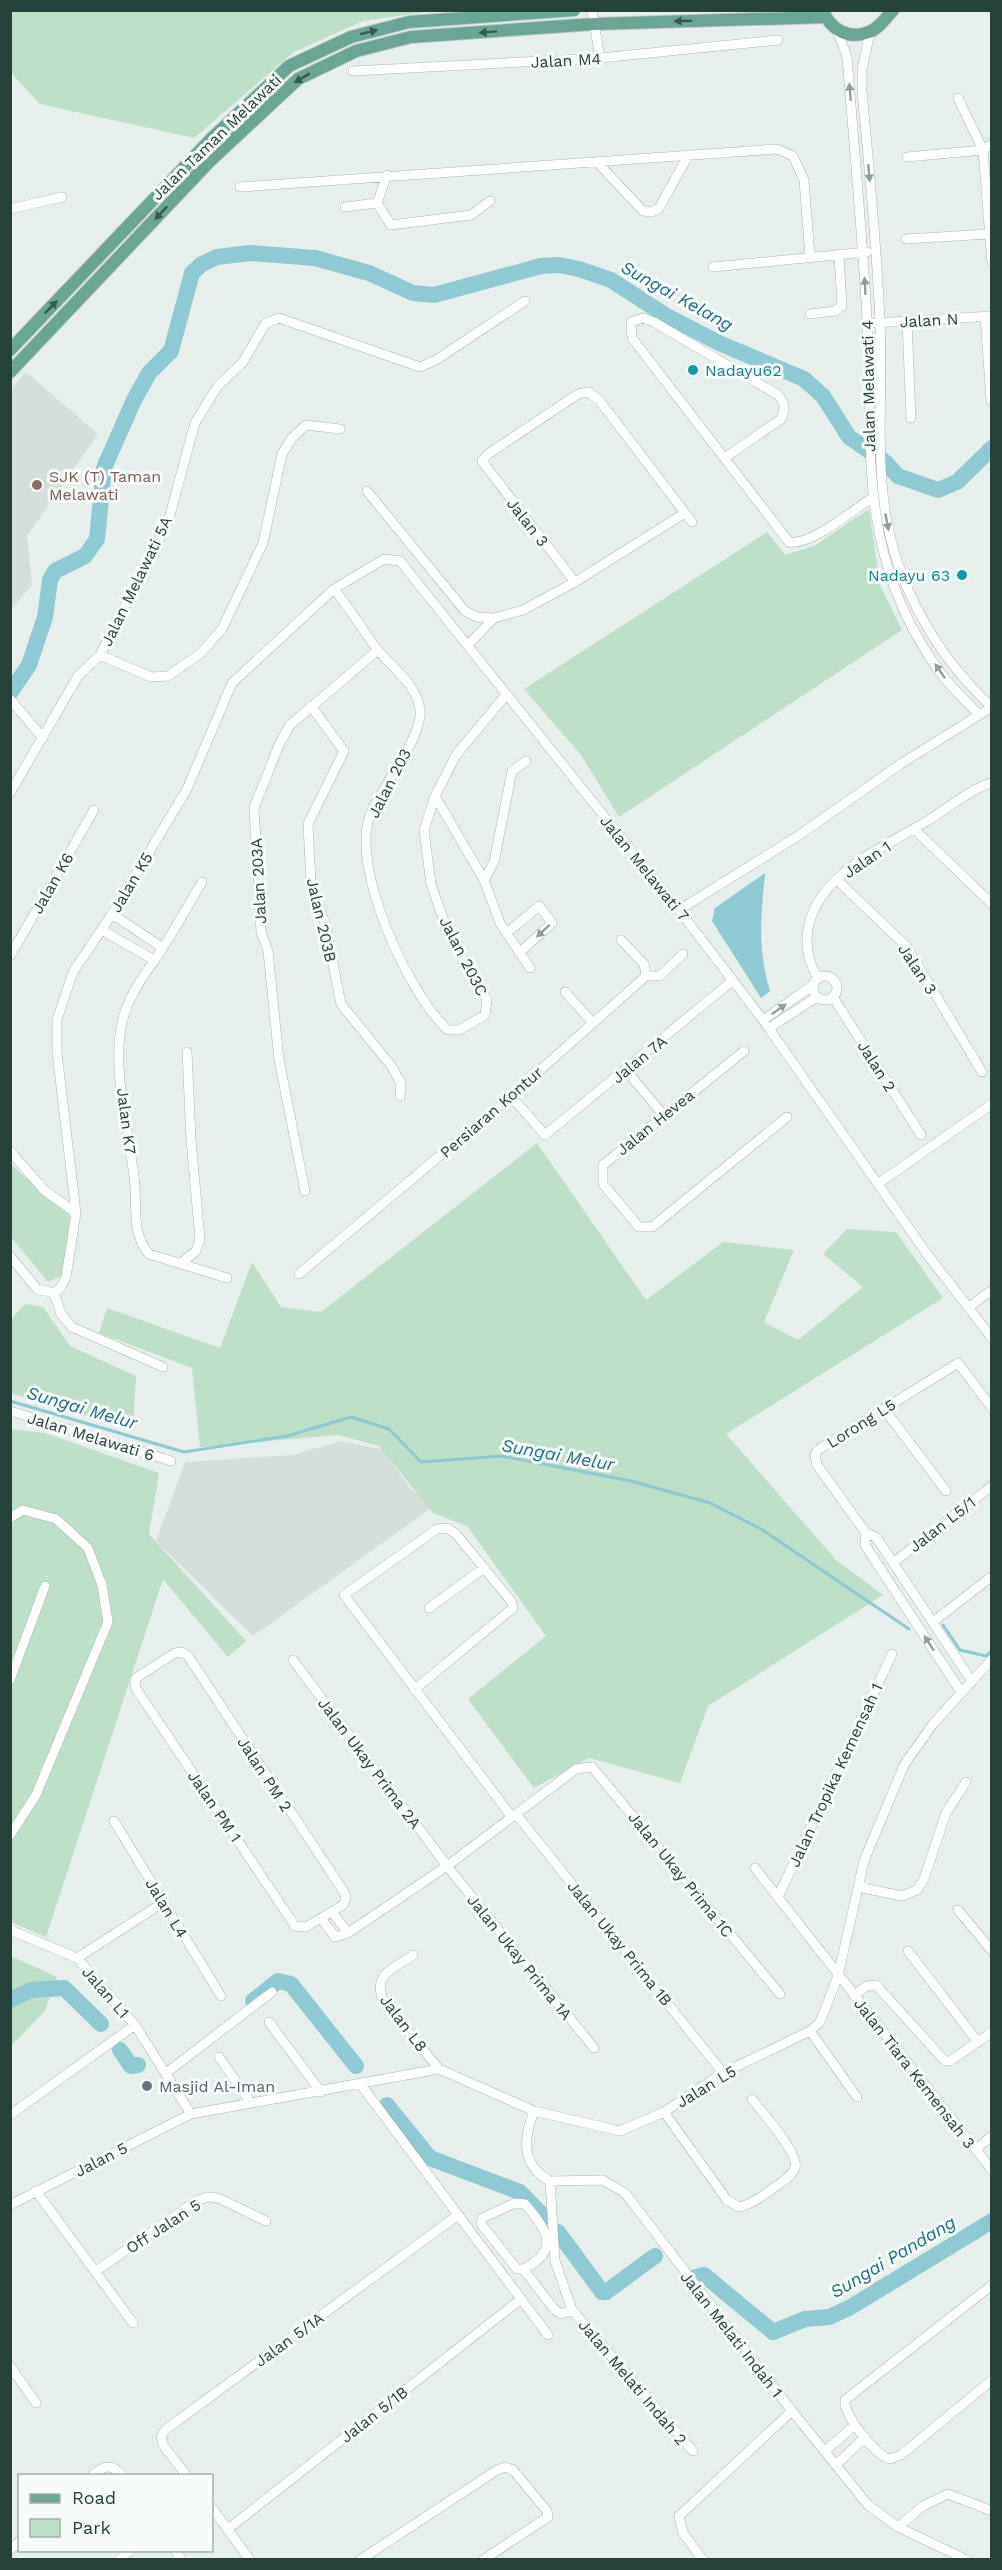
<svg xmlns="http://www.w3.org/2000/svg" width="1002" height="2570" viewBox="0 0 1002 2570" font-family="'Work Sans',sans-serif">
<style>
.built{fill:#d4dfda}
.green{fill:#bfe0c8}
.water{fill:#8ec9d4}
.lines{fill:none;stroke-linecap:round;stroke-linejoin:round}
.stream{stroke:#8ec9d4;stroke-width:3}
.river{stroke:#8ec9d4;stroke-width:16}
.minor-casing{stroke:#a8b8b2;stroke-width:10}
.major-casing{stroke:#c2cac8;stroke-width:14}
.minor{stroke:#fff;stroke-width:9}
.major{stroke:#6aa596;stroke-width:12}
.oneway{fill:#365b51}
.oneway2{fill:#92a09c}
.culture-dot{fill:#0f9aa8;stroke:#f7fbf9;stroke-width:2}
.education-dot{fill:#8d6e63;stroke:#f7fbf9;stroke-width:2}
.worship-dot{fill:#6b7280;stroke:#f7fbf9;stroke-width:2}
.labels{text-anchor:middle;stroke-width:6;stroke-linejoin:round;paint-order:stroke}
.street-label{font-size:16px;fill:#24423a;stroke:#f7fbf9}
.culture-label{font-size:16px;fill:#0d838f;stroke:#f7fbf9;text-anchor:start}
.education-label{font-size:16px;fill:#785e54;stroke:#f7fbf9;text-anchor:start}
.worship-label{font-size:16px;fill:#5b616d;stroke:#f7fbf9;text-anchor:start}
.water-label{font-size:18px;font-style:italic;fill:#1c6f80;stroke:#f7fbf9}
</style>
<rect width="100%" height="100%" fill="#e6efeb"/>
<path class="built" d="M26 372 98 434 27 536 32 585 11 609V389Z
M341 1441 383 1450 412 1491 441 1501 253 1636 156 1541 185 1462 292 1455Z"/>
<path class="green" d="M11 10H433V11L363 21 294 52 194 138 40 104 11 73Z
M869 509 880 585 902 630 619 817 581 755 524 689 767 532 785 555 814 546Z
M537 1143 646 1300 723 1242 794 1250 764 1322 798 1340 863 1287 823 1254 847 1229 896 1232 943 1298 726 1434 836 1560 883 1595 708 1706 680 1783 589 1758 534 1788 468 1699 546 1636 467 1526 433 1513 379 1446 338 1435 200 1447 192 1368 99 1333 107 1308 220 1348 252 1262 281 1307 321 1312Z
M10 1164 70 1215 68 1243 61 1276 48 1282 11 1237Z
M25 1304 43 1307 70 1346 136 1376 133 1430 11 1393V1319Z
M11 1429 45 1433 159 1473 149 1534 246 1641 228 1657 163 1579 46 1937 11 1922Z
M11 1956 57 1977 45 2011 11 2046Z"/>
<path class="water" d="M765 873C761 917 757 949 770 991L761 998 712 921 715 908Z"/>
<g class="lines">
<path class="stream" d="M10 1401 184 1452 287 1436 351 1417 389 1429 421 1462 501 1456 631 1481 710 1503 761 1529 909 1629
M943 1625 960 1650 986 1656 992 1651"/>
<path class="river" d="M10 693 29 665 45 617 50 580 55 571 85 556 97 539 104 468 134 400 149 373 171 351 192 273 202 264 217 257 250 253 315 258 369 273 413 293 434 295 541 266 559 265 579 269 611 280 665 315 719 343 804 379 823 396 849 437 885 462 898 476 938 490 957 482 992 448
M10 2000 31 1990 64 1988 101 2024
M253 2001 278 1981 291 1984 356 2066
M120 2050 131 2066 138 2065
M387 2105 430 2158 520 2192 544 2217
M558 2232 602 2292H606L655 2256
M693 2278 704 2275 773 2332 805 2319 829 2317 849 2308 992 2221"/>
<g class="minor-casing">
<path id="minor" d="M592 10 600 58
M837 30 847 57C854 144 862 231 867 319 873 452 856 559 942 675 953 689 967 702 979 715
M870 32 862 70V91C869 168 877 246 880 323 883 385 876 449 885 510 896 584 936 656 992 707
M353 71 600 58 778 40
M958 98 983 150 992 263
M907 157 983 150 992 144
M597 162 643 211 652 212 659 208 688 156
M387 175 377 203 391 225 471 215 490 201
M240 187 777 149 793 156 804 180 810 257
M345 207 377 203
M10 209 62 197
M906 239 989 234
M713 267 867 252
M810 314 835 311 842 306 839 254
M985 317 991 400
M907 321 911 418
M875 323 992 316
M726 457 781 419C786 409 785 404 778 395L654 322 643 318 631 322 632 338 789 542C811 546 853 510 872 498
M367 491 465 611 477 617 494 618 523 610 575 582 685 513
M575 582 482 461 488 454 578 394 588 392 599 400 692 522
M334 589C349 608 362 628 376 648 391 667 417 684 420 710 424 735 380 789 370 815 350 868 409 995 448 1030H459L485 1015 487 1000 449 936 431 884 424 830 435 796 456 755 506 695
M468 645 494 618
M100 655 151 677 168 676 201 653 222 629 263 543 282 454 292 438 306 425 340 429
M10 699 43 738
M311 706 344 751 308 824 311 883 325 924 341 1004 392 1067 401 1083 400 1096
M10 793 78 676 100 655 168 522 195 423 217 387 243 362 265 324 279 318 420 367 436 360 525 301
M435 796 484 880 500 923 530 968
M914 829 992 904
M484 880 494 862 512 771 526 761
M837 880 907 947 982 1072
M202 882C189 904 176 927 162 949 149 969 133 988 125 1012 109 1057 128 1129 134 1176 138 1203 130 1232 149 1254L227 1278
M679 910 798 836 902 763 992 707
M112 914 163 948
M102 930 154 960
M508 932 539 906 552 923 519 953
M621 940 644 964 646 976
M10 956 94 810
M646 976H660L683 954
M813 988a12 12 0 1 1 24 0a12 12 0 1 1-24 0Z
M818 978C810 966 807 954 807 939 809 877 883 848 929 820 944 810 977 785 992 783
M565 992 593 1023
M833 997 921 1135
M763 1020 813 985
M769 1028 817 997
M744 1051 603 1165V1184L639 1227H652L787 1117
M626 1070 664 1116
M511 1096 545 1135 732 981
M10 1151 44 1190 76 1213
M879 1183 992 1104
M305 1191 279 1060 268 951 261 932 254 808 279 745 290 725 378 650
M10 1256 37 1289 54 1293
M180 1264 196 1251 200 1239 191 1140 187 1052
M299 1274 511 1096 646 976
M54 1293 61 1287 66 1277 76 1213 57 1053V1020L73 972 112 914 187 789 232 683 334 589 384 559 400 561 679 910 763 1020 927 1254 992 1338
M54 1293 61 1314 72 1327 163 1367
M969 1307 992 1290
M884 1409 946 1491
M10 1411 171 1461
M10 1518 23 1510 56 1519 88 1548 102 1585 108 1622 36 1795 10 1835
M866 1533 865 1545 961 1692
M893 1563 992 1486
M429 1608 484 1568
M933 1622 991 1577
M181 1652 188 1656 344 1892 346 1898 343 1905 306 1927 295 1926 135 1687 136 1678 175 1653Z
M293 1660 447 1866 594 2048
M10 1680 45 1586
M971 1680 876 1537 866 1533 817 1465 815 1455 818 1450 958 1363 992 1408
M414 1690 513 1608 511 1601 456 1534 447 1528 437 1529 344 1595 512 1817
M516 1814 723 2073
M114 1821 221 1996
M755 1868 992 2170
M858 1887 902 1896 917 1890 924 1879 946 1813 966 1782
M778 1897 892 1654
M958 1910 992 1951
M332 1912 348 1933
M321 1918 335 1937 348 1933 447 1866 576 1769 592 1767 780 1994
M10 1930 77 1958 135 2025 191 2114
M908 1951 978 2042
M413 1955C395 1968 372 1974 383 2000L439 2069
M77 1958 164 1902
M854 1996 866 1986 876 1985 945 2061H950L992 2032
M269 2022 321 2092
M810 2031 857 2097
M219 2057 251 2103
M166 2073 272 1992
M361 2085 548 2335
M534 2111C523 2139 521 2165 550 2181
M664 2112 727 2200 739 2207C753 2204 763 2195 775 2187 782 2182 792 2176 795 2168 800 2154 761 2111 752 2099
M10 2115 135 2025
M976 2149 992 2136
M550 2181 603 2180 625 2193 792 2411 868 2505 898 2527 967 2560
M550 2181 555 2261 572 2310 693 2451
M36 2191 133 2323
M10 2205 191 2114 439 2069 534 2111 620 2131 664 2112 723 2073 810 2031 820 2022 838 1976 864 1861 904 1765 933 1724 992 1659
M523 2269C562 2251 546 2228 525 2204L515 2203 482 2218 481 2224 517 2269H523L555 2310 561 2314 572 2310
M96 2271 196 2201 207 2197 218 2198 266 2221
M992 2285 845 2400C843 2415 876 2456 890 2459L901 2455 992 2380
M10 2366 36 2403
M825 2451 855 2425
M836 2465 865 2437
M92 2476C102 2466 113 2462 122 2476
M187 2476 163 2445 161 2437 165 2430 458 2215
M212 2508 250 2560
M898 2527 923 2506 948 2494 992 2511
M228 2529 521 2299
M10 2550 20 2541
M175 2550 182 2560
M119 2560 131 2550
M360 2560 497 2470 505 2467 513 2470 547 2511 548 2517 483 2560
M703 2560 683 2533 679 2516 792 2411"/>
</g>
<g class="major-casing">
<path id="major" d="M823 10C830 30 849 40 869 32 878 29 886 18 893 10
M10 350 212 138 289 66 351 37 409 22 574 10
M10 372 209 162 298 79 356 51 411 37 594 24 826 17"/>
</g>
<use href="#minor" class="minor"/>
<use href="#major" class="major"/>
</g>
<defs><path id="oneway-solid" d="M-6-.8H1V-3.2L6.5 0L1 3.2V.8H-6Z" transform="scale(1.5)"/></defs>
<g class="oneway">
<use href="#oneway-solid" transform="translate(683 21) rotate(178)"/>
<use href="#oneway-solid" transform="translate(369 32) rotate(-14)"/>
<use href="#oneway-solid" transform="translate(488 32) rotate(176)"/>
<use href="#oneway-solid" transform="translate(302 78) rotate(149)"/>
<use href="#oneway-solid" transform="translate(161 213) rotate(133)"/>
<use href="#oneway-solid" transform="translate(51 307) rotate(-46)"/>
</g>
<g class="oneway2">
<use href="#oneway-solid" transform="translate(850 92) rotate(-95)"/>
<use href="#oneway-solid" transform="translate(869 173) rotate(85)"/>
<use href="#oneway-solid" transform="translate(865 286) rotate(-93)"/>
<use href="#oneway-solid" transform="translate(887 522) rotate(79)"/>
<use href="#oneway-solid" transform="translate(940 671) rotate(-125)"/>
<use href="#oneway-solid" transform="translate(543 931) rotate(137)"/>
<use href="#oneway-solid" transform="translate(779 1009) rotate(-35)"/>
<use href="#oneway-solid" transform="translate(929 1643) rotate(-123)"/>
</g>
<g class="culture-dot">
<circle cx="693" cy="370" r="6"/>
<circle cx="962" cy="575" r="6"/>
</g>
<circle class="education-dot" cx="37" cy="485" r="6"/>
<circle class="worship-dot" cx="147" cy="2086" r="6"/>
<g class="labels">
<g class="street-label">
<text transform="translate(566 60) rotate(-3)" y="6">Jalan M4</text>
<text transform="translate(216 137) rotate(-44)" y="6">Jalan Taman Melawati</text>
<text transform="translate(929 320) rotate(-3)" y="6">Jalan N</text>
<text transform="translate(868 386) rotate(-91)" y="6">Jalan Melawati 4</text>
<text transform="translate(528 522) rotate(52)" y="6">Jalan 3</text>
<text transform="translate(136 581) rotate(-64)" y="6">Jalan Melawati 5A</text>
<text transform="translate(389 783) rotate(-63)" y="6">Jalan 203</text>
<text transform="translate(867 859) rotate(-34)" y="6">Jalan 1</text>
<text transform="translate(645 868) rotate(51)" y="6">Jalan Melawati 7</text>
<text transform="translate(258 881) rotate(-93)" y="6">Jalan 203A</text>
<text transform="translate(131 882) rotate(-59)" y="6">Jalan K5</text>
<text transform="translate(52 883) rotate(-60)" y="6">Jalan K6</text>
<text transform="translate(322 920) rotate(77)" y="6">Jalan 203B</text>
<text transform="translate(464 956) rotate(63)" y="6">Jalan 203C</text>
<text transform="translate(918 969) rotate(57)" y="6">Jalan 3</text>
<text transform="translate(639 1059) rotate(-39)" y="6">Jalan 7A</text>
<text transform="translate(877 1066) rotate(58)" y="6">Jalan 2</text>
<text transform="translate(491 1112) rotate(-41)" y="6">Persiaran Kontur</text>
<text transform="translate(127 1121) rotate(83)" y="6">Jalan K7</text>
<text transform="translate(655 1122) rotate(-39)" y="6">Jalan Hevea</text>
<text transform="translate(861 1423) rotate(-32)" y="6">Lorong L5</text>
<text transform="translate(91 1436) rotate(17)" y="6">Jalan Melawati 6</text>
<text transform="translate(942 1524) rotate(-38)" y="6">Jalan L5/1</text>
<text transform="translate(370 1763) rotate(53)" y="6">Jalan Ukay Prima 2A</text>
<text transform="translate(265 1774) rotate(57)" y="6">Jalan PM 2</text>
<text transform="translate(835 1775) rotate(-65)" y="6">Jalan Tropika Kemensah 1</text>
<text transform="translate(215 1806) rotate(56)" y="6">Jalan PM 1</text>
<text transform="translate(681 1874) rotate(51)" y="6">Jalan Ukay Prima 1C</text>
<text transform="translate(167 1908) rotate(59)" y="6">Jalan L4</text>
<text transform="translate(620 1943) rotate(51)" y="6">Jalan Ukay Prima 1B</text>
<text transform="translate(520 1957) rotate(51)" y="6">Jalan Ukay Prima 1A</text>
<text transform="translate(106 1992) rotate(49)" y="6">Jalan L1</text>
<text transform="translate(404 2023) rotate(53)" y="6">Jalan L8</text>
<text transform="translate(915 2073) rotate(52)" y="6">Jalan Tiara Kemensah 3</text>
<text transform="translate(706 2086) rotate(-31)" y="6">Jalan L5</text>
<text transform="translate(101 2159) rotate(-27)" y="6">Jalan 5</text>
<text transform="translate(163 2226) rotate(-33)" y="6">Off Jalan 5</text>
<text transform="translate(732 2334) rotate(52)" y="6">Jalan Melati Indah 1</text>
<text transform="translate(289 2339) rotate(-36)" y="6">Jalan 5/1A</text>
<text transform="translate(633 2382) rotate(50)" y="6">Jalan Melati Indah 2</text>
<text transform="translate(374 2414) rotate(-38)" y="6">Jalan 5/1B</text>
</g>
<g class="culture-label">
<text x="705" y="376">Nadayu62</text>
<text x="950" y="581" text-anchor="end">Nadayu 63</text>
</g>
<g class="education-label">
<text x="49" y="482">SJK (T) Taman<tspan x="49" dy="18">Melawati</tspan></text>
</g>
<g class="worship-label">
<text x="159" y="2092">Masjid Al-Iman</text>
</g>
<g class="water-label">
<text transform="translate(677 296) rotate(29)" y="6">Sungai Kelang</text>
<text transform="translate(82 1408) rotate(16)" y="6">Sungai Melur</text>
<text transform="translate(558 1455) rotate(10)" y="6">Sungai Melur</text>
<text transform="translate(893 2257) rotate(-31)" y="6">Sungai Pandang</text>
</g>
</g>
<rect width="1002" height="2570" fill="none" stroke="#24423a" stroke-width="24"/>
<rect x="18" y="2474" width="195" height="78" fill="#f7fbf9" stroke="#a3b1ad" stroke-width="1.5"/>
<rect x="30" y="2494" width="30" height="9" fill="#6aa596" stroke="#a3b1ad" stroke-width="1.5"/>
<text x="72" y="2504" font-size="18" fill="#24423a">Road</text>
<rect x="30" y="2519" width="30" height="18" fill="#bfe0c8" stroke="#a3b1ad" stroke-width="1.5"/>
<text x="72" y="2534" font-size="18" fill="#24423a">Park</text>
</svg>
